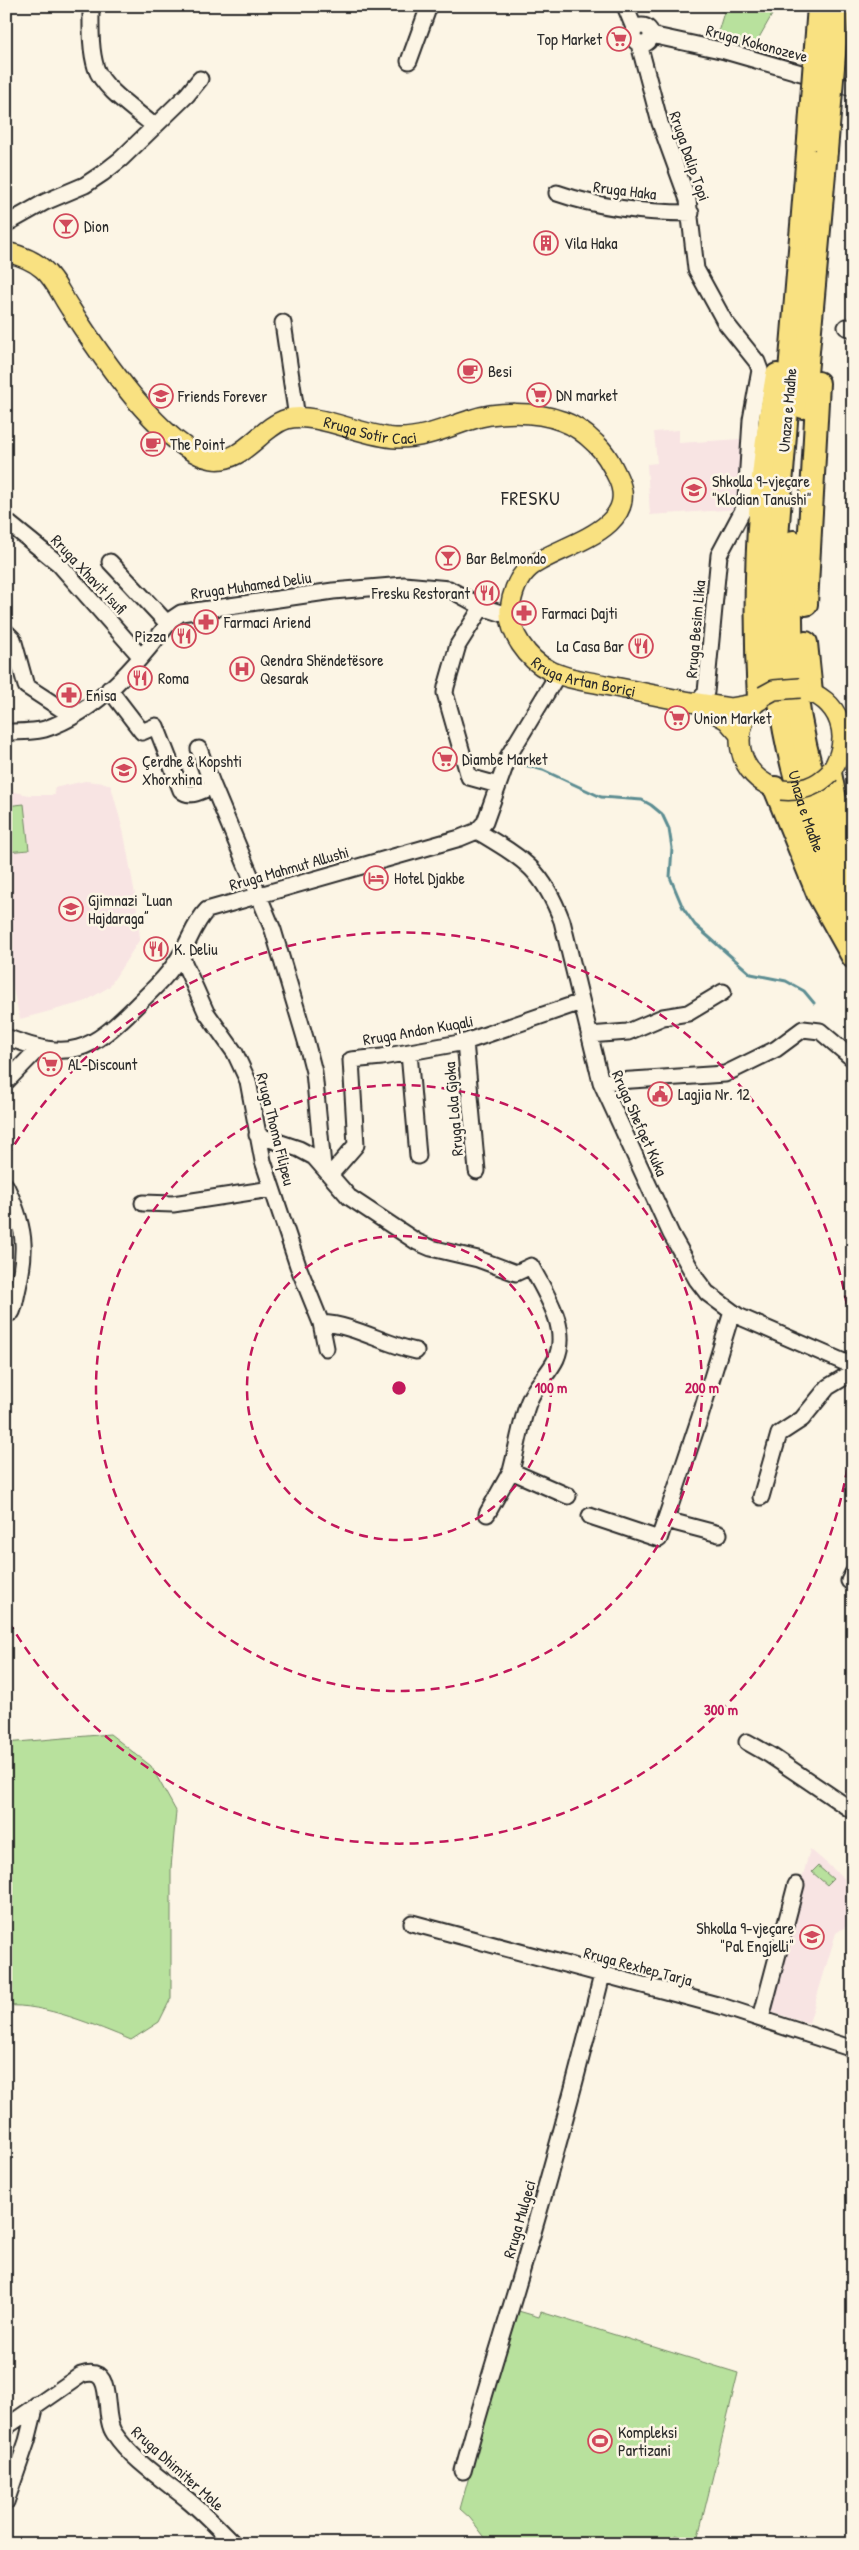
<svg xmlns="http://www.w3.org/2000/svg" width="859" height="2550" viewBox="0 0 859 2550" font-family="'Patrick Hand',sans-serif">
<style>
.built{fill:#f8e4e3}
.green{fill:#b8e19d;stroke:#728664}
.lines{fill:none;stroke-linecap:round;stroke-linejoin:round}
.stream{stroke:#5c8d92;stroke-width:3}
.minor-casing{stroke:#2b2b2b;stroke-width:19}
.major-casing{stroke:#2b2b2b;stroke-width:22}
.highway-casing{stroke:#2b2b2b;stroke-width:26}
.minor{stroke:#fcf5e5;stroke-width:15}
.major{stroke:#f9e181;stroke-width:19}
.highway{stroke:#f9e181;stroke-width:22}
.major-bridge-casing{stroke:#2b2b2b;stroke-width:22;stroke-linecap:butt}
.highway-bridge-casing{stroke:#2b2b2b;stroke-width:26;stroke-linecap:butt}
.major-bridge{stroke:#f9e181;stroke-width:19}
.highway-bridge{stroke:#f9e181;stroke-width:22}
.ring{fill:none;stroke:#c2185b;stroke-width:2.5;stroke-dasharray:9 6}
.labels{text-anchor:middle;stroke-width:5;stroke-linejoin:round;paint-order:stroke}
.poi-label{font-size:16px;fill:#2b2b2b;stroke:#fcf5e5;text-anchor:start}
.street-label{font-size:16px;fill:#2b2b2b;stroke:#fcf5e5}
.quarter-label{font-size:19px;letter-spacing:1px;fill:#2b2b2b;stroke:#fcf5e5}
.centre{fill:#c2185b;stroke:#fcf5e5;stroke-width:2.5}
.ring-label{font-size:15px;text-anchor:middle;font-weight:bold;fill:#c2185b;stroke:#fcf5e5;stroke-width:5;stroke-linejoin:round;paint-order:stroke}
</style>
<rect width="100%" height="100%" fill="#fcf5e5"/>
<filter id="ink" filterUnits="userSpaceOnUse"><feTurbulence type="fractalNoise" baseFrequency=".02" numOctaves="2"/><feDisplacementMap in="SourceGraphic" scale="10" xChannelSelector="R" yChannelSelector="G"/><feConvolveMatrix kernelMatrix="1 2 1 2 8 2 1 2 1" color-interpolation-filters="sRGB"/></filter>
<g filter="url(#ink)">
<path class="built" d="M679 430V443L741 439 740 509 650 515 647 464 657 463 654 432Z
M85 781 105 783 111 786 124 834 136 900 140 939 109 987 84 1002 20 1019 6 959V790L29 795H55L54 788Z
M810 1849 853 1886V1922L836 1933 809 2023 767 2011Z"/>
<path class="green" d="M706 6H777L752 50 716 39 724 12Z
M24 804 29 850 6 852V806Z
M110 1734 151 1766 176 1811 171 1868V1998L159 2022 131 2040C97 2026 43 2003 6 2006V1743Z
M818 1866 833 1879 827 1885 812 1872Z
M515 2310 539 2317 541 2312 738 2373 697 2541 675 2535 672 2544H490L470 2518 460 2509Z"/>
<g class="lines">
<path class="stream" d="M511 761 543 770 601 797 642 800 651 805 662 814 669 829 672 848 670 877 683 908 695 925 751 974 786 981 804 991 814 1003"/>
<g class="minor-casing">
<path id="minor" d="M91 6C91 26 90 49 96 68 103 89 137 111 154 126
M625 6 635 30
M633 35a9 9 0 1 1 18 0a9 9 0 1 1-18 0Z
M651 35 725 51 853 88
M639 44 660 123 688 200 696 269 725 322 757 362 760 370 751 420 746 499 743 510 719 555 706 692 697 703
M409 61 429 6
M557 193C600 208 645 213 691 213
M6 224 45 202 85 185 103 173 121 159 187 95 200 79
M283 323 297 418
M846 327 853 329
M6 521 59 564 141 657
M110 562 168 624
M482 607 458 645 446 687 445 693 469 777 498 785
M6 632 13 639 26 686 72 716
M109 689 142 732 156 726 181 790C190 799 203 790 213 786L273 930 306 1041 314 1072 323 1166
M6 732C18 732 33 732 45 729 99 711 138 663 172 619L181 613 333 591 404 585 449 589 482 607 510 616
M199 749 213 786
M477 831C523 859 542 868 562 921L601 1082 671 1234 697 1280 707 1293 738 1316 853 1366
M181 956 206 1012 235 1053 248 1081 263 1161 298 1266 321 1323 326 1348
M589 1035 628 1032 663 1017 688 1013 723 992
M6 1037C71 1062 90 1052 137 1005 152 990 169 975 180 956 189 942 195 922 207 910L460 838 477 831 485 822 509 755 558 674
M465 1042 477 1171
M409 1053 418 1156
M6 1082 38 1049
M601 1082 725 1074 776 1049 803 1029 820 1031 853 1059
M257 1135 299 1149 314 1157 349 1197 417 1242 431 1248 478 1259 516 1273 531 1266C545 1293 570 1328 556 1359 549 1374 535 1385 529 1401 521 1420 517 1450 511 1471
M330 1175 356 1145 351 1060 382 1057 465 1042 581 1002
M6 1186C29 1234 26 1254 14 1306L12 1312 6 1315
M143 1203 173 1204 271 1189
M321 1323C355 1325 383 1344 416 1351
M761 1497 779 1434 802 1419 828 1387 853 1372
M487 1514 511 1471 568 1496
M590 1516 659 1539 700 1417 732 1312
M666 1520 719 1534
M849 1581 853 1573
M747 1742 770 1755 853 1811
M412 1923 721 2006 853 2049
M761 2018 796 1885
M6 2427 81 2375C117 2363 101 2415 114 2433 132 2460 162 2479 187 2499 204 2513 219 2529 234 2544
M463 2471C482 2398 506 2326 527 2253 554 2161 579 2068 602 1975
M6 2502 27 2441 36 2405"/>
</g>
<g class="major-casing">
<g id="major">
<path id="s1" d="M6 252C19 255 33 260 43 269 55 279 61 295 70 308 96 349 163 450 212 459 243 464 260 427 287 419 315 411 364 437 396 438 422 439 446 428 470 420 496 411 536 411 562 421 574 425 587 435 596 444 606 453 612 465 618 478 642 531 558 545 530 567 518 577 512 594 510 609 508 632 528 660 549 670 565 679 587 681 605 685 636 691 666 698 697 703"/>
<path d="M800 688C841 700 854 737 830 773"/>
<path d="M763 696C726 725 735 778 781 790"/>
<path d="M740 735 727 720 697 703 730 708 754 704"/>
</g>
</g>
<g class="highway-casing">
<g id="highway">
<path id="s2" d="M809 140C801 229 795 319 787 408 782 479 774 551 774 623 775 727 804 831 853 922"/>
<path d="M803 407 826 151"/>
<path d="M793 542C784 670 800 768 853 886"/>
<path d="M806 604 818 383"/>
<path d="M806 643 811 692"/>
<path d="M759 699C753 592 758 481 777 375"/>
<path d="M830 773 835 799 853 844"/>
<path d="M775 788 819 896 853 957"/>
</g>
</g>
<use href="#minor" class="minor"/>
<use href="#major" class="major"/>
<use href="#highway" class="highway"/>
<g class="major-bridge-casing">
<path id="major-bridge" d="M763 696 774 690 800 688
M781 790C801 792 816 787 830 773"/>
</g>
<g class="highway-bridge-casing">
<path id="highway-bridge" d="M809 140 819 6
M826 151 838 7"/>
</g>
<use href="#major-bridge" class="major-bridge"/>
<use href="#highway-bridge" class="highway-bridge"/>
</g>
</g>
<g class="ring">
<circle cx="399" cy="1388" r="152"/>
<circle cx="399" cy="1388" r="303"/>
<path d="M853 1424A455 455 0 0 1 7 1619M7 1157A455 455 0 0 1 853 1352"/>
</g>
<defs>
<g id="supermarket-ring" transform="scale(1.25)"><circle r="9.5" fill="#fcf5e5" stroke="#d1495b" stroke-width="1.5"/><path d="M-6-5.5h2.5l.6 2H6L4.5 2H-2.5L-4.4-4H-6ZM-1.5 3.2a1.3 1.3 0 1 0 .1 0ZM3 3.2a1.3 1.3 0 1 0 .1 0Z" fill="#d1495b"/></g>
<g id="bar-ring" transform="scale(1.25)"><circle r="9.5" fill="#fcf5e5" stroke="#d1495b" stroke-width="1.5"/><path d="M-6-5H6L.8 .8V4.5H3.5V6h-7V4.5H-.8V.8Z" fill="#d1495b"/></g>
<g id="building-ring" transform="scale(1.25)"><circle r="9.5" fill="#fcf5e5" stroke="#d1495b" stroke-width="1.5"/><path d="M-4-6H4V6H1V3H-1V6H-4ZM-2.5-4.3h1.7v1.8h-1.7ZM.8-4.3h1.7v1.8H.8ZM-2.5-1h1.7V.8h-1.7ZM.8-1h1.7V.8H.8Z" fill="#d1495b"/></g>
<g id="cafe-ring" transform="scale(1.25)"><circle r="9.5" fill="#fcf5e5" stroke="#d1495b" stroke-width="1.5"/><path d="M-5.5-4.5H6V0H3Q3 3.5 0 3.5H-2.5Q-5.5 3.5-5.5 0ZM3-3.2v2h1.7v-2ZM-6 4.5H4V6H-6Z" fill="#d1495b"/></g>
<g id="school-ring" transform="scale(1.25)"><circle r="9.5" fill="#fcf5e5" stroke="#d1495b" stroke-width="1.5"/><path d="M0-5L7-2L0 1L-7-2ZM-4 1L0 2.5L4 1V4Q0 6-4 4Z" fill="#d1495b"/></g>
<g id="restaurant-ring" transform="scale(1.25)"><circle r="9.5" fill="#fcf5e5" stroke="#d1495b" stroke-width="1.5"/><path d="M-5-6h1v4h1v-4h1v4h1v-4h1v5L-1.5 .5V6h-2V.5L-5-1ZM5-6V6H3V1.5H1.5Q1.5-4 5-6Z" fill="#d1495b"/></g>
<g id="pharmacy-ring" transform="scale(1.25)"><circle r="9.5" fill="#fcf5e5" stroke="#d1495b" stroke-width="1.5"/><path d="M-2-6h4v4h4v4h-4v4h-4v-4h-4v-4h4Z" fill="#d1495b"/></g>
<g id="hospital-ring" transform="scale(1.25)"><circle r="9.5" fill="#fcf5e5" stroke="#d1495b" stroke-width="1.5"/><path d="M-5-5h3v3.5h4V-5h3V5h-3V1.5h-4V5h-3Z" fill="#d1495b"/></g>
<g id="hotel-ring" transform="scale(1.25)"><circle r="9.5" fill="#fcf5e5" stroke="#d1495b" stroke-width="1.5"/><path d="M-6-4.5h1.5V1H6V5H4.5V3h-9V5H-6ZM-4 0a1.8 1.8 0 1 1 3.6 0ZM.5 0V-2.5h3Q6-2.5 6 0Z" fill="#d1495b"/></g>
<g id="civic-ring" transform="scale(1.25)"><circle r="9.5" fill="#fcf5e5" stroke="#d1495b" stroke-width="1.5"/><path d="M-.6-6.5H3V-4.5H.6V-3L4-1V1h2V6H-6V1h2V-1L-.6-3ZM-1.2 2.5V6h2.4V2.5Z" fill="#d1495b"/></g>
<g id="stadium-ring" transform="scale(1.25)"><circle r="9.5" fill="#fcf5e5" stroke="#d1495b" stroke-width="1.5"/><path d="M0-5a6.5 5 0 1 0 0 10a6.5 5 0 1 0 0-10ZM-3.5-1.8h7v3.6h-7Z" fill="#d1495b"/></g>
</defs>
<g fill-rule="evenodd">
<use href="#supermarket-ring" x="619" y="39"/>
<use href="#bar-ring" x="66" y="226"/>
<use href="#building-ring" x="546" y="243"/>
<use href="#cafe-ring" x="470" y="371"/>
<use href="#supermarket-ring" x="539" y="395"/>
<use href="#school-ring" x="161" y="396"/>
<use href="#cafe-ring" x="153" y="444"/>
<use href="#school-ring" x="694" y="490"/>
<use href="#bar-ring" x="448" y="558"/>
<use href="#restaurant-ring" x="487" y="593"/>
<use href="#pharmacy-ring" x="524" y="613"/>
<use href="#pharmacy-ring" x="206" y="622"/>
<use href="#restaurant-ring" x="184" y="636"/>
<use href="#restaurant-ring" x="641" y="646"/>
<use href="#hospital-ring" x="242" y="669"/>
<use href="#restaurant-ring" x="140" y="678"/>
<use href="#pharmacy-ring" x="69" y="695"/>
<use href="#supermarket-ring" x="677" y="718"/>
<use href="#supermarket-ring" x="445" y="759"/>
<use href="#school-ring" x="124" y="770"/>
<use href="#hotel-ring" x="376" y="878"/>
<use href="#school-ring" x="71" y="909"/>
<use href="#restaurant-ring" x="156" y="949"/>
<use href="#supermarket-ring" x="50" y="1064"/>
<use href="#civic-ring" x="660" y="1094"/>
<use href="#school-ring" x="812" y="1937"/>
<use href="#stadium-ring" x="600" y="2441"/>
</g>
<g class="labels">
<g class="poi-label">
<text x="602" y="45" text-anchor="end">Top Market</text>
<text x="84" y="232">Dion</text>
<text x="564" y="249">Vila Haka</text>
<text x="488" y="377">Besi</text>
<text x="556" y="401">DN market</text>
<text x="178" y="402">Friends Forever</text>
<text x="170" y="450">The Point</text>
<text x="712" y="487">Shkolla 9-vjeçare<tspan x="712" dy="18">"Klodian Tanushi"</tspan></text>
<text x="466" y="564">Bar Belmondo</text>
<text x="470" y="599" text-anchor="end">Fresku Restorant</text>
<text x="542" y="619">Farmaci Dajti</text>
<text x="224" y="628">Farmaci Ariend</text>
<text x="166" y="642" text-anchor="end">Pizza</text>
<text x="624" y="652" text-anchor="end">La Casa Bar</text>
<text x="260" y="666">Qendra Shëndetësore<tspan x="260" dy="18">Qesarak</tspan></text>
<text x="158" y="684">Roma</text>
<text x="86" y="701">Enisa</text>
<text x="694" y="724">Union Market</text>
<text x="462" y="765">Diambe Market</text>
<text x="142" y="767">Çerdhe &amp; Kopshti<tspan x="142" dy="18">Xhorxhina</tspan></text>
<text x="394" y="884">Hotel Djakbe</text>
<text x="88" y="906">Gjimnazi “Luan<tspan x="88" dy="18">Hajdaraga”</tspan></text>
<text x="174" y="955">K. Deliu</text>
<text x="68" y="1070">AL-Discount</text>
<text x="678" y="1100">Lagjia Nr. 12</text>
<text x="794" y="1934" text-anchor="end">Shkolla 9-vjeçare<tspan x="794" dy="18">"Pal Engjelli"</tspan></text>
<text x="618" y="2438">Kompleksi<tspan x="618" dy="18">Partizani</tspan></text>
</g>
<g class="street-label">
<text transform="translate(757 43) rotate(15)" y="6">Rruga Kokonozeve</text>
<text transform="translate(690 156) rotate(71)" y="6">Rruga Dalip Topi</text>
<text transform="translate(625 190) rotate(7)" y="6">Rruga Haka</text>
<text transform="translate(787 410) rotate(-85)" y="6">Unaza e Madhe</text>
<text dy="6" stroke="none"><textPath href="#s1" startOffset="472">Rruga Sotir Caci</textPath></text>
<text transform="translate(89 574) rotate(47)" y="6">Rruga Xhavit Isufi</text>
<text transform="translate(251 585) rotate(-8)" y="6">Rruga Muhamed Deliu</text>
<text transform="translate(695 629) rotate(-85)" y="6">Rruga Besim Lika</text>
<text dy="6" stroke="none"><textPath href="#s1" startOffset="1050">Rruga Artan Boriçi</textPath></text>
<text dy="6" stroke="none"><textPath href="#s2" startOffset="676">Unaza e Madhe</textPath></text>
<text transform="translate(289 868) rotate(-16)" y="6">Rruga Mahmut Allushi</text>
<text transform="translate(418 1030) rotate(-10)" y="6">Rruga Andon Kuqali</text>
<text transform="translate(453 1109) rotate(-95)" y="6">Rruga Lola Gjoka</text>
<text transform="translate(640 1123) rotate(66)" y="6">Rruga Shefqet Kuka</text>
<text transform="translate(276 1129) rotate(76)" y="6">Rruga Thoma Filipeu</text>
<text transform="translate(638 1966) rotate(15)" y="6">Rruga Rexhep Tarja</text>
<text transform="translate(519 2219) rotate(-74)" y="6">Rruga Mulgeci</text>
<text transform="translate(178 2468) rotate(42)" y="6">Rruga Dhimiter Mole</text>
</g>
<g class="quarter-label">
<text x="531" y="505">FRESKU</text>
</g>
</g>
<circle cx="399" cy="1388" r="8" class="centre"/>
<g class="ring-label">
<text x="551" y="1393">100 m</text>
<text x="702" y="1393">200 m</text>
<text x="721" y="1715">300 m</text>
</g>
<rect width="859" height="2550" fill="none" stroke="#fcf5e5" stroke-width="25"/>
<rect x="12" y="12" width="834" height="2525" fill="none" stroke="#2b2b2b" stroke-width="2" filter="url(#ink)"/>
</svg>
